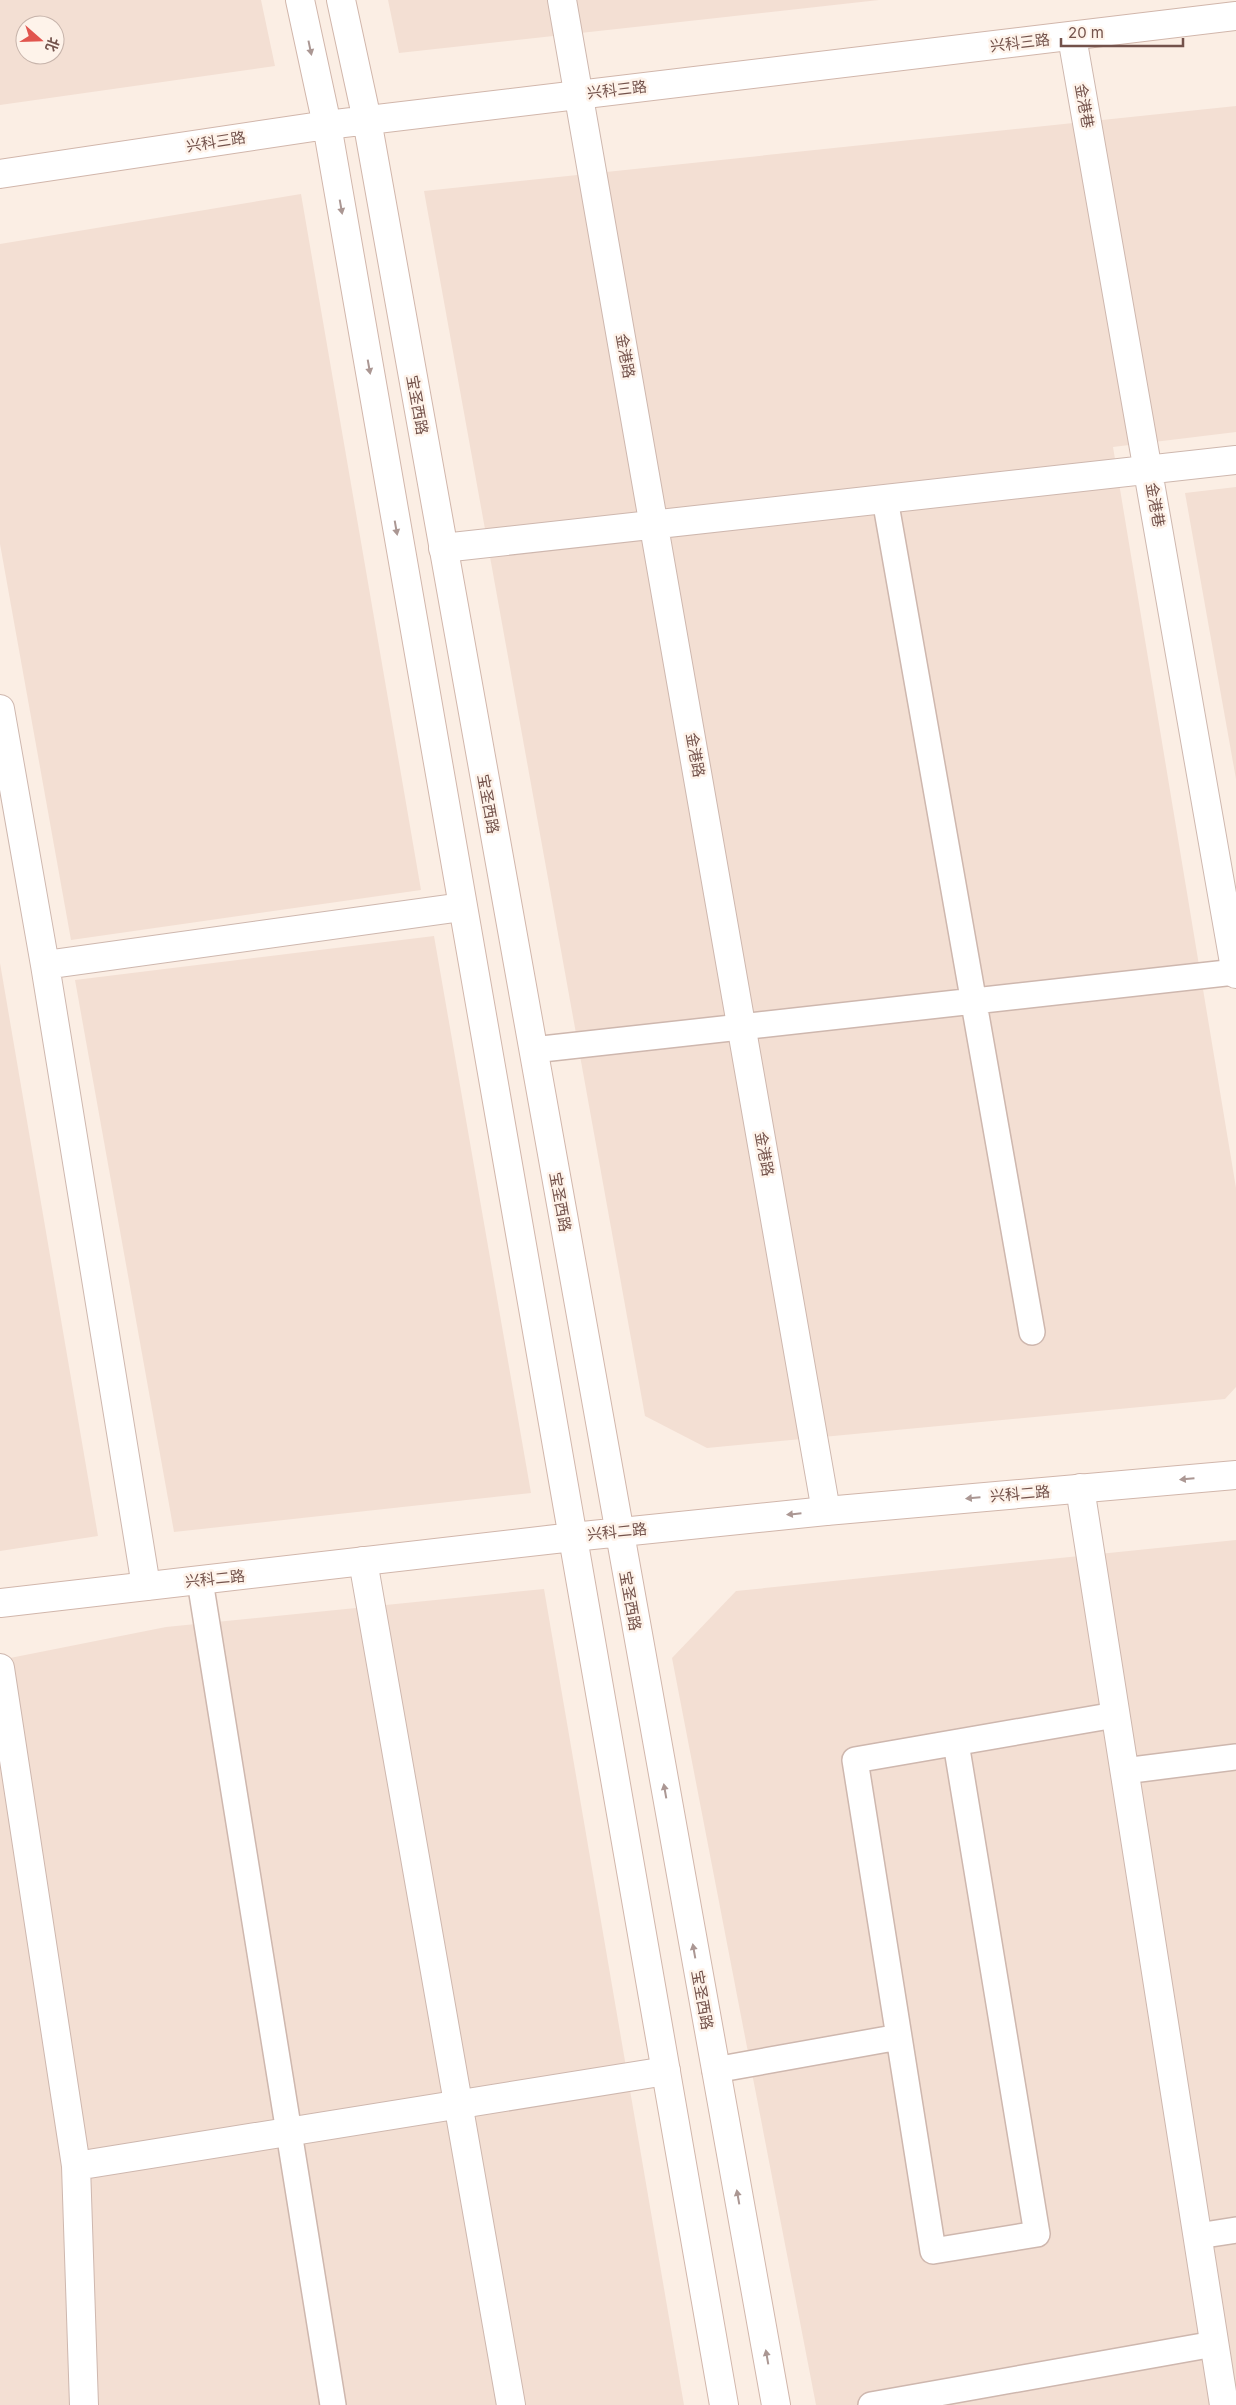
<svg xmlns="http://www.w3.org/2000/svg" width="1236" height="2405" viewBox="0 0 1236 2405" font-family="Inter,'Noto Sans SC',sans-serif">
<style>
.residential{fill:#f3dfd3;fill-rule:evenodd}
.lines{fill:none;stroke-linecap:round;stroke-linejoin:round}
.lane-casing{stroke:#ceb7ae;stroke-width:28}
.street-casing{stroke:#ceb7ae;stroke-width:30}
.secondary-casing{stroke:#d1b6ab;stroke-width:30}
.lane{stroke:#fff;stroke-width:25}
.street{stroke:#fff;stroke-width:28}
.secondary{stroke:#fff;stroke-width:28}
.oneway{fill:#ab9793}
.labels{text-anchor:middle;stroke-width:5;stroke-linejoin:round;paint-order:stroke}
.street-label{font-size:15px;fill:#73524b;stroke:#fef3ea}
</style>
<rect width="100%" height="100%" fill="#fbeee4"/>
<path class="residential" d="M0 0H261L275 66 0 105ZM25 25H55V55H25Z
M388 0H879L399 53Z
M1236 106V432L1113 447 1236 1188V1387L1225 1399 707 1448 645 1416 424 191Z
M301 194 421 890 71 940 0 544V244Z
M1236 487V779L1185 493Z
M434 936 531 1493 174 1532 75 980Z
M0 963 98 1536 0 1551Z
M1236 1540V2405H816L672 1658 736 1591Z
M544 1589 684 2405H0V1660L166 1627Z"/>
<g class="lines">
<g class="lane-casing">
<path id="lane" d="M885 499 1032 1332
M533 1050 1236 972
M200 1581 333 2405
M956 1743 1037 2234 933 2251 855 1760 1115 1715
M1124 1771 1236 1757
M715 2070 899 2037
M1198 2236 1236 2230
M871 2405 1214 2344"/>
</g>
<g class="street-casing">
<path id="street" d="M562 0 826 1511
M1072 37 1236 974
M443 548 1236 460
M0 709 45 965 146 1586
M45 965 462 907
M1080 1488 1224 2405
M363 1561 511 2405
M0 1668 76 2166 84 2405
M76 2166 666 2071"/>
</g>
<g class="secondary-casing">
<path id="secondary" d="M300 0 327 125 724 2405
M341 0 367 120 776 2405
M0 174 327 125 1236 16
M0 1603 573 1537 826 1511 1236 1475"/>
</g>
<use href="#lane" class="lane"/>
<use href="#street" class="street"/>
<use href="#secondary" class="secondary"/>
</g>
<defs><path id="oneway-solid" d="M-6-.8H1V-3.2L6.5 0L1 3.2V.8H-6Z" transform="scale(1.25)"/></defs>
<g class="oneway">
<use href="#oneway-solid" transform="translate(310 48) rotate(78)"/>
<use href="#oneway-solid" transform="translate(341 207) rotate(80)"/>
<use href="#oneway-solid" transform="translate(369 367) rotate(80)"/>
<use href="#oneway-solid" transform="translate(396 528) rotate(80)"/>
<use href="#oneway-solid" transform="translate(1187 1479) rotate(175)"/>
<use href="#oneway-solid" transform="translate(973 1498) rotate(175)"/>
<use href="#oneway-solid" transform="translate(794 1514) rotate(174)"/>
<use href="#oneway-solid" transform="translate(665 1791) rotate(-100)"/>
<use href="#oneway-solid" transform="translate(694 1951) rotate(-100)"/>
<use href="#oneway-solid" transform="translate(738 2197) rotate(-100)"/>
<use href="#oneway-solid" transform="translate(767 2357) rotate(-100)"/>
</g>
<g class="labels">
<g class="street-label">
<text transform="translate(1020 43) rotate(-7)" y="5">兴科三路</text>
<text transform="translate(617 90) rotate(-7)" y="5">兴科三路</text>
<text transform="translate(1084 106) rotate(80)" y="5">金港巷</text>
<text transform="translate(216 142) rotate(-9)" y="5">兴科三路</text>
<text transform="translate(625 356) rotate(80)" y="5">金港路</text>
<text transform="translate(417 405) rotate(80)" y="5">宝圣西路</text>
<text transform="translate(1155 505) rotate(80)" y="5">金港巷</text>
<text transform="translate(695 755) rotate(80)" y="5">金港路</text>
<text transform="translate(488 804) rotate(80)" y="5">宝圣西路</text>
<text transform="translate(764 1154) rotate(80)" y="5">金港路</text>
<text transform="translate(560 1202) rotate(80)" y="5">宝圣西路</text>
<text transform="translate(1020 1494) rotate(-5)" y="5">兴科二路</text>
<text transform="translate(617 1532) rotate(-6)" y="5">兴科二路</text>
<text transform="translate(215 1579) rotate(-6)" y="5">兴科二路</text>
<text transform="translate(630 1601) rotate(80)" y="5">宝圣西路</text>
<text transform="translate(702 2000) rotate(80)" y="5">宝圣西路</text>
</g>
</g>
<g transform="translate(40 40) rotate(110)"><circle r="24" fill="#fef3ea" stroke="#c6b3aa"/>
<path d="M0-4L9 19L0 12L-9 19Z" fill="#e1554e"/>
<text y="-8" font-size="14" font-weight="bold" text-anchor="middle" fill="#73524b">北</text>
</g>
<path d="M1061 38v8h122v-8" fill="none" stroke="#73524b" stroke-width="2.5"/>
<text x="1068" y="38" font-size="15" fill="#73524b" stroke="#fef3ea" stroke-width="4" paint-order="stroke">20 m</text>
</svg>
